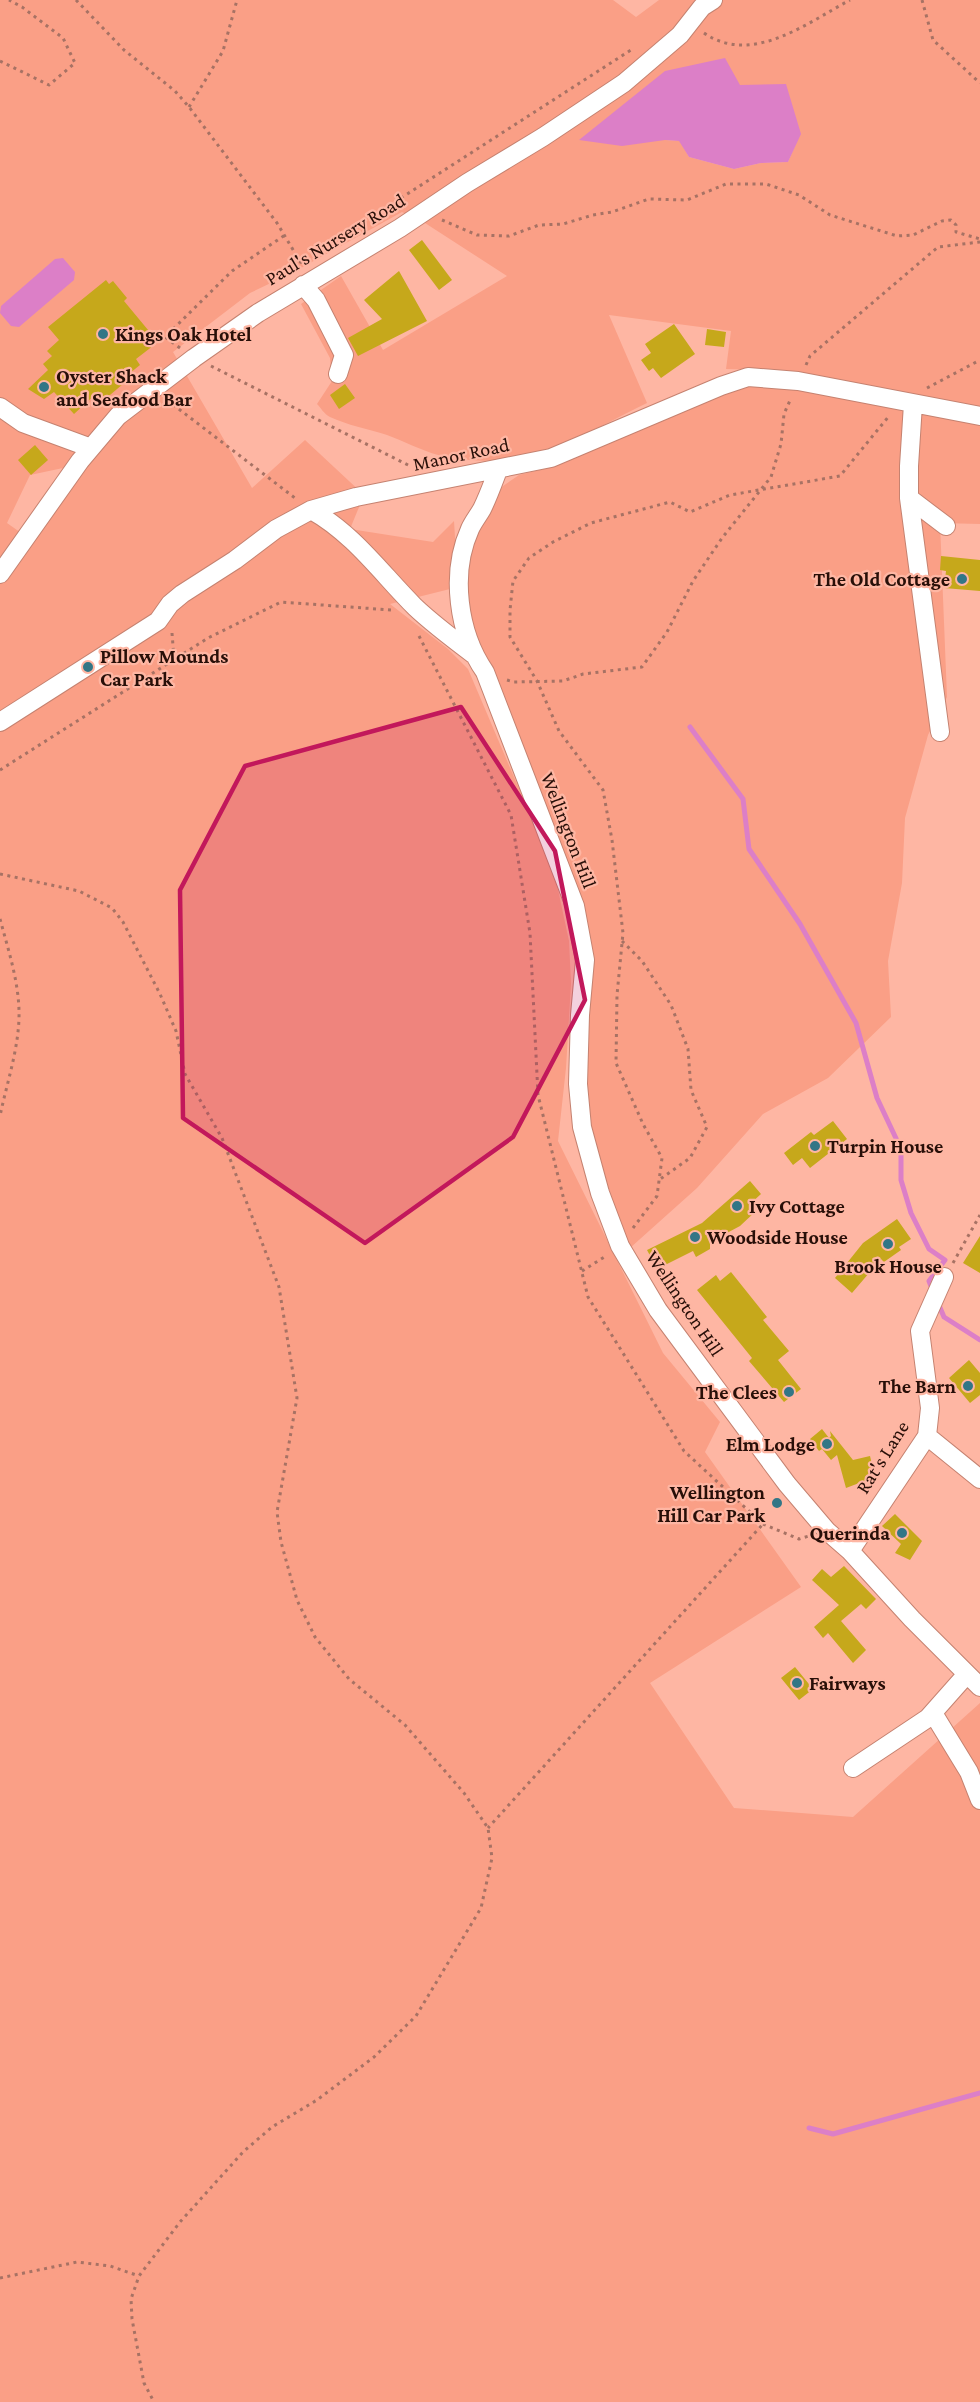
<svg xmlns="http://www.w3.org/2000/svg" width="980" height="2402" viewBox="0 0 980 2402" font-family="'Crimson Pro',serif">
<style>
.green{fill:#fa9f86;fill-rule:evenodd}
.water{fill:#dc7fc7}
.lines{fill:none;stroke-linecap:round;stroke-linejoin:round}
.stream{stroke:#dc7fc7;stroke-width:5}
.building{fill:#c6a81b}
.minor-casing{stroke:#c58270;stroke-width:20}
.path{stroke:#a77264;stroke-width:3;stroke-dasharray:3 4.5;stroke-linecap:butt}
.minor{stroke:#fff;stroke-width:18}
.marked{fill:#c2185b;fill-opacity:0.2;stroke:#c2185b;stroke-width:4.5;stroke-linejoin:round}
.poi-dot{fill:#327686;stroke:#feb6a3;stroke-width:2}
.labels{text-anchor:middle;stroke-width:4.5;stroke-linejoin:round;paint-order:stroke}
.street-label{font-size:20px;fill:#280f08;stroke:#feb6a3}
.poi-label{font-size:20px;font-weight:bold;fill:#280f08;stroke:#feb6a3;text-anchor:start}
</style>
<rect width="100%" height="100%" fill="#feb6a3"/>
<path class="green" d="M0 0H613L636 17 659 0H980V413L767 370 726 369 731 331 609 315 647 403C576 438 521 475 438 455 420 450 404 441 387 435 368 429 347 425 330 417 324 414 321 408 317 404L332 381 330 358 301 304 341 276 383 350 507 276 425 223 402 212 292 273 250 293 173 352 252 488 305 440 364 495 350 529 433 542 454 521 458 587 390 604 448 649 468 669 554 871 569 941 571 984 566 1068 558 1141 663 1353 720 1422 705 1452 801 1587 650 1683 734 1808 853 1817 980 1703V2402H0ZM800 134 788 162 761 163 734 169 689 157 680 141 665 140ZM63 468 24 535 7 523 30 475Z
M778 386 980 425V524L940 523 947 697 928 735 905 818 902 883 888 961 891 1017 828 1078 763 1114 697 1188 630 1248 600 1175 586 1123 587 939 472 632 461 591 468 553 487 507 503 486 519 475 556 466 705 396 742 387Z"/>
<path class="water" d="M725 58 740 85 786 84 801 134 788 162 761 163 734 169 689 157 679 141 665 140 622 146 579 140 665 71Z
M63 258 75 272 74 280 19 327 11 326 0 313 1 306 55 259Z"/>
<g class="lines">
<path class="stream" d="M690 727 743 799 749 849 800 924 856 1023 877 1098 901 1149V1180L911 1213 929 1249 945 1260 929 1281 933 1291
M938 1303 944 1317 980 1340
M809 2128 833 2134 980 2093"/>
</g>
<path class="building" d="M422 240 452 280 439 290 409 250Z
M399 271 427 321 358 356 348 338 382 319 364 300Z
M106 280 109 284 113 281 127 298 124 301 158 342 136 359 140 365 120 381 123 384 104 400 98 392 74 414 54 392 44 399 28 389 48 370 43 364 52 356 47 351 59 340 48 327Z
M674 324 695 354 661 378 653 368 649 371 641 360 651 353 645 344Z
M707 329 726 332 724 347 705 345Z
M345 384 355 398 339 409 330 395Z
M35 445 48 460 31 475 18 460Z
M941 556 980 560V591L944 588 946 571 940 570Z
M833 1121 847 1139 810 1168 802 1158 793 1165 784 1153 811 1132 814 1135Z
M750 1181 761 1194 750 1204 756 1211 740 1226 710 1242V1249L696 1257 693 1251 657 1269 647 1250 702 1223Z
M897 1219 911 1239 899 1247 901 1250 884 1262 881 1259 852 1293 835 1278 863 1243Z
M980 1236V1273L963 1263Z
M731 1272 767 1317 763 1320 789 1351 778 1360 801 1389 784 1402 749 1361 752 1358 697 1290 716 1275 720 1281Z
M969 1360 980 1373V1395L970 1403 949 1378Z
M822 1429 829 1438 831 1436 830 1431 853 1460 870 1456 875 1477 846 1488 837 1455 831 1460 822 1449 819 1451 810 1439Z
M895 1514 922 1541 910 1560 895 1553 901 1544 882 1526Z
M844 1566 876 1599 866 1609 861 1604 841 1621 866 1650 853 1663 828 1633 823 1638 814 1627 839 1605 812 1580 822 1569 831 1577Z
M795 1667 813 1689 799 1700 781 1678Z"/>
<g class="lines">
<g class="minor-casing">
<path id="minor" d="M303 285 316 300 344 355 338 374
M913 404 909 466V498L940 732
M0 407 23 423 91 448
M498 470C493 483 488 497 482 509 478 516 473 522 470 529 450 573 458 633 485 672L575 906 585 960 580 1015 578 1084 582 1127 600 1193 620 1246 658 1310 787 1484 827 1531 850 1551 912 1619 980 1687
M909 498 946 526
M311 510C354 534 381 573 415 607 433 624 453 639 473 654
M0 574 80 461 118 416 194 358 258 313 400 228 467 183 543 137 624 83 680 35 702 7 713 0
M0 722 158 621 170 604 182 594 235 560 276 529 311 510 356 497 551 458 721 386 748 377 798 381 980 416
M927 1436 980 1479
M850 1551 927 1436 930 1408 920 1331 944 1277
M933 1713 969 1772 980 1800
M853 1768 928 1718 967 1674"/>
</g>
<path class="path" d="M76 0 124 50 175 91 189 107 277 223 301 263
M922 0 933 40 980 83
M704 33C752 66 807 23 850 0
M0 61 49 85 75 63 63 38 22 7 9 0
M189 107 223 51 237 0
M442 220 477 235 509 236 539 225 563 224 593 215 612 212 649 199 687 200 726 184H766L799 195 830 215 897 236 913 235 942 221 951 220 956 225V232L980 239
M300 263 634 48
M180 348 165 337 232 271 285 235
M806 365 810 356 938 247 980 242
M211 366 412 467
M927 388 980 360
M167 400 295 498
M172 633 174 659
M419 636 511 815 530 933 538 1095 588 1297 684 1451 763 1524 488 1828
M507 680 514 682 563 681 583 674 642 667 667 632 693 581 722 538 771 477 781 444 784 414 791 398
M0 770 208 638 281 602 391 610
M0 874 79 891 112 908 123 922 160 994 176 1031 185 1074 222 1138 279 1287 297 1398 277 1512 281 1542 297 1600 315 1637 349 1679 405 1725 464 1793 488 1828 492 1858 481 1908 416 2016 374 2057 317 2100 272 2127 243 2152 180 2222 139 2276 131 2299 132 2319 144 2383 154 2402
M0 919C8 949 18 979 19 1010 20 1045 7 1082 0 1116
M622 941 642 961 671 1005 688 1049 691 1090 707 1127 690 1158 659 1180
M633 1228 657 1196 662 1158 643 1124 616 1063 617 995 623 933 612 840 603 790 559 731 537 681 510 637V610L513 581 529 558 553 542 591 523 670 502 690 512 730 495 840 476 889 416
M953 1263 980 1215
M582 1271 606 1256
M763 1524 799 1539 809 1536
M0 2278 77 2262 110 2266 139 2276"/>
<use href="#minor" class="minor"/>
</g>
<path class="marked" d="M461 707 555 851 585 1000 513 1137 365 1243 183 1118 180 890 245 766Z"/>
<g class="poi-dot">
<circle cx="103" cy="334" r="6"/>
<circle cx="44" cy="387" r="6"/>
<circle cx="962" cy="579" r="6"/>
<circle cx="88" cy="667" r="6"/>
<circle cx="815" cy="1146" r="6"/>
<circle cx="737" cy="1206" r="6"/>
<circle cx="695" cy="1237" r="6"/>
<circle cx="888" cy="1244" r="6"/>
<circle cx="968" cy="1386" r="6"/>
<circle cx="789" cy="1392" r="6"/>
<circle cx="827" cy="1444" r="6"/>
<circle cx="777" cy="1503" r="6"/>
<circle cx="902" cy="1533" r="6"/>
<circle cx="797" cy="1683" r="6"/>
</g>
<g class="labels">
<g class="street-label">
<text transform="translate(335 239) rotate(-31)" y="7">Paul's Nursery Road</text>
<text transform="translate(461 454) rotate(-12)" y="7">Manor Road</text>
<text transform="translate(569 830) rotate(69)" y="7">Wellington Hill</text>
<text transform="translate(685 1303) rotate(56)" y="7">Wellington Hill</text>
<text transform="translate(882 1457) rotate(-58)" y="7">Rat's Lane</text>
</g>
<g class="poi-label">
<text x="115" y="341">Kings Oak Hotel</text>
<text x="56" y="383">Oyster Shack<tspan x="56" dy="23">and Seafood Bar</tspan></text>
<text x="950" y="586" text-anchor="end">The Old Cottage</text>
<text x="100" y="663">Pillow Mounds<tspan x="100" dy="23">Car Park</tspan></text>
<text x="827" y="1153">Turpin House</text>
<text x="749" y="1213">Ivy Cottage</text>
<text x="707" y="1244">Woodside House</text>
<text x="888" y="1273" text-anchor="middle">Brook House</text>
<text x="956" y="1393" text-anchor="end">The Barn</text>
<text x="777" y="1399" text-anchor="end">The Clees</text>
<text x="815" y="1451" text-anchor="end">Elm Lodge</text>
<text x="765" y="1499" text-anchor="end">Wellington<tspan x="765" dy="23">Hill Car Park</tspan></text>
<text x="890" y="1540" text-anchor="end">Querinda</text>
<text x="809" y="1690">Fairways</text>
</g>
</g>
</svg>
